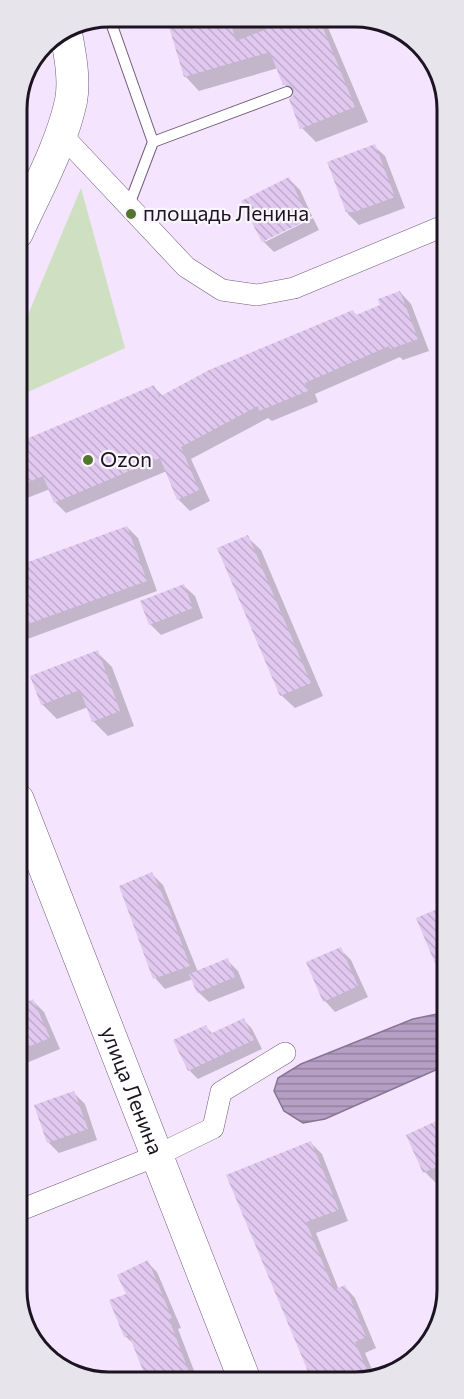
<svg xmlns="http://www.w3.org/2000/svg" width="464" height="1399" viewBox="0 0 464 1399" font-family="Commissioner,sans-serif">
<style>
.green{fill:#cfdfc2}
.water{fill:url(#water-rules);stroke:#887593;stroke-width:1.5}
.shadow{fill:#0003}
.building{fill:url(#building-back-hatch)}
.lines{fill:none;stroke-linecap:round;stroke-linejoin:round}
.lane-casing{stroke:#705e7b;stroke-width:12}
.street-casing{stroke:#705e7b;stroke-width:22}
.primary-casing{stroke:#705e7b;stroke-width:33}
.lane{stroke:#fff;stroke-width:10}
.street{stroke:#fff;stroke-width:21}
.primary{stroke:#fff;stroke-width:32}
.poi-dot{fill:#53762e;stroke:#faf6fd;stroke-width:2}
.labels{text-anchor:middle;stroke-width:4.5;stroke-linejoin:round;paint-order:stroke}
.poi-label{font-size:21px;fill:#1c1420;stroke:#faf6fd;text-anchor:start}
.street-label{font-size:21px;fill:#1c1420;stroke:#faf6fd}
.rim{fill:none;stroke:#1c1420;stroke-width:3}
</style>
<defs>
<pattern id="water-rules" width="6" height="5" patternUnits="userSpaceOnUse" patternTransform="scale(1.5)"><rect width="6" height="5" fill="#b69fc4"/><path d="M0 2.5h6" fill="none" stroke="#93809f"/></pattern>
<pattern id="building-back-hatch" width="6" height="6" patternUnits="userSpaceOnUse" patternTransform="scale(1.5)"><rect width="6" height="6" fill="#e0c8ef"/><path d="M-1 5l2 2M0 0l6 6M5-1l2 2" fill="none" stroke="#c0abcd"/></pattern>
</defs>
<rect width="100%" height="100%" fill="#f4e4fe"/>
<path class="green" d="M81 188 125 348 17 397V341Z"/>
<path class="water" d="M447 1012V1065L325 1119 303 1123 284 1111 274 1091 278 1078 301 1064 413 1019Z"/>
<path class="shadow" d="M167 17 324 18 368 122 316 142 302 128 295 95 285 85 278 68 199 91 185 76Z
M374 146 385 156 405 208 359 225 348 214 329 162Z
M289 179 300 190 312 216 265 239V242L313 218 319 230 274 252 263 241Z
M446 271V285L441 273Z
M400 292 411 304 429 351 403 360 400 357 315 394 318 402 272 421 268 418 191 459 210 501 190 511 178 499 167 471 66 513 55 502 50 489 17 502V443L154 387 163 396 353 312 358 316 382 306Z
M127 527 138 538 157 591 25 640 17 633V568Z
M247 537 261 550 323 696 295 708 281 695Z
M184 586 195 596 203 618 161 635 150 624Z
M97 652 112 667 134 726 108 736 93 721 88 707 57 719 42 704Z
M152 874 163 885 198 972 227 960 238 971 245 988 209 1002 198 992 193 979 165 989 155 978 121 886Z
M18 946 22 956 18 958Z
M340 949 351 960 368 997 335 1012 325 1001Z
M33 1001 44 1012 60 1049 24 1064 18 1058V1008Z
M244 1020 252 1029 262 1049 198 1079 189 1070 206 1027 213 1034Z
M74 1093 85 1104 97 1140 59 1153 49 1143 36 1106Z
M439 1122 447 1130V1178L436 1183 425 1172 408 1135Z
M311 1143 322 1154 348 1221 316 1233 339 1290 345 1287 355 1298 376 1348 365 1353 376 1379 373 1381H316L228 1176Z
M147 1262 157 1272 181 1328 178 1329 198 1381H149L136 1346 125 1336 128 1294Z"/>
<path class="building" d="M166 17H229L236 41 295 18H319L355 107 300 129 289 99 293 96 294 89 289 85H283L270 52 184 77Z
M375 144 395 197 354 212H346L327 162Z
M289 177 309 219 262 242 241 201Z
M400 291 418 339 390 349 389 346 305 383 308 391 259 411 258 406 181 447 199 490 177 500 160 458 54 503 43 476 17 487V443L154 385 159 397 209 370 353 310 356 315 380 305 378 299Z
M127 526 147 581 17 628V566Z
M248 535 311 683 280 696 217 548Z
M184 584 193 608 149 625 140 601Z
M98 650 120 711 92 722 80 690 41 705 30 676Z
M152 872 169 909 190 966 153 979 119 886Z
M447 905V992L416 918Z
M341 947 358 986 323 1002 306 962Z
M228 958 235 977 197 993 189 974Z
M33 999 50 1038 18 1051V1006Z
M244 1018 254 1040 188 1071 173 1040 206 1025 210 1034Z
M74 1091 88 1129 47 1143 34 1105Z
M447 1116V1162L423 1173 406 1135Z
M311 1141 339 1210 306 1222 334 1290 345 1285 366 1337 355 1342 372 1381H312L226 1175Z
M148 1260 172 1318 169 1319 189 1372 168 1381H147L129 1335 124 1337 109 1300 126 1294 117 1275Z"/>
<g class="lines">
<g class="lane-casing">
<path id="lane" d="M109 17 153 142
M129 205 153 142 287 92"/>
</g>
<g class="street-casing">
<path id="street" d="M60 133 186 267 222 290 257 295 294 288 446 225
M18 1211 156 1156 213 1128 221 1092 285 1053"/>
</g>
<g class="primary-casing">
<g id="primary">
<path d="M17 233C36 191 61 147 71 101 75 80 70 54 66 33"/>
<path id="s1" d="M18 800 245 1381"/>
</g>
</g>
<use href="#lane" class="lane"/>
<use href="#street" class="street"/>
<use href="#primary" class="primary"/>
</g>
<g class="poi-dot">
<circle cx="131" cy="214" r="6"/>
<circle cx="88" cy="460" r="6"/>
</g>
<g class="labels">
<g class="poi-label">
<text x="143" y="221">площадь Ленина</text>
<text x="100" y="467">Ozon</text>
</g>
<g class="street-label">
<text dy="7" stroke="none"><textPath href="#s1" startOffset="312">улица Ленина</textPath></text>
</g>
</g>
<path d="M0 0H464V1399H0ZM109 27H355A82 82 0 0 1 437 109V1290A82 82 0 0 1 355 1372H109A82 82 0 0 1 27 1290V109A82 82 0 0 1 109 27Z" fill="#e8e4eb" fill-rule="evenodd"/>
<path class="rim" d="M109 27H355A82 82 0 0 1 437 109V1290A82 82 0 0 1 355 1372H109A82 82 0 0 1 27 1290V109A82 82 0 0 1 109 27Z"/>
</svg>
